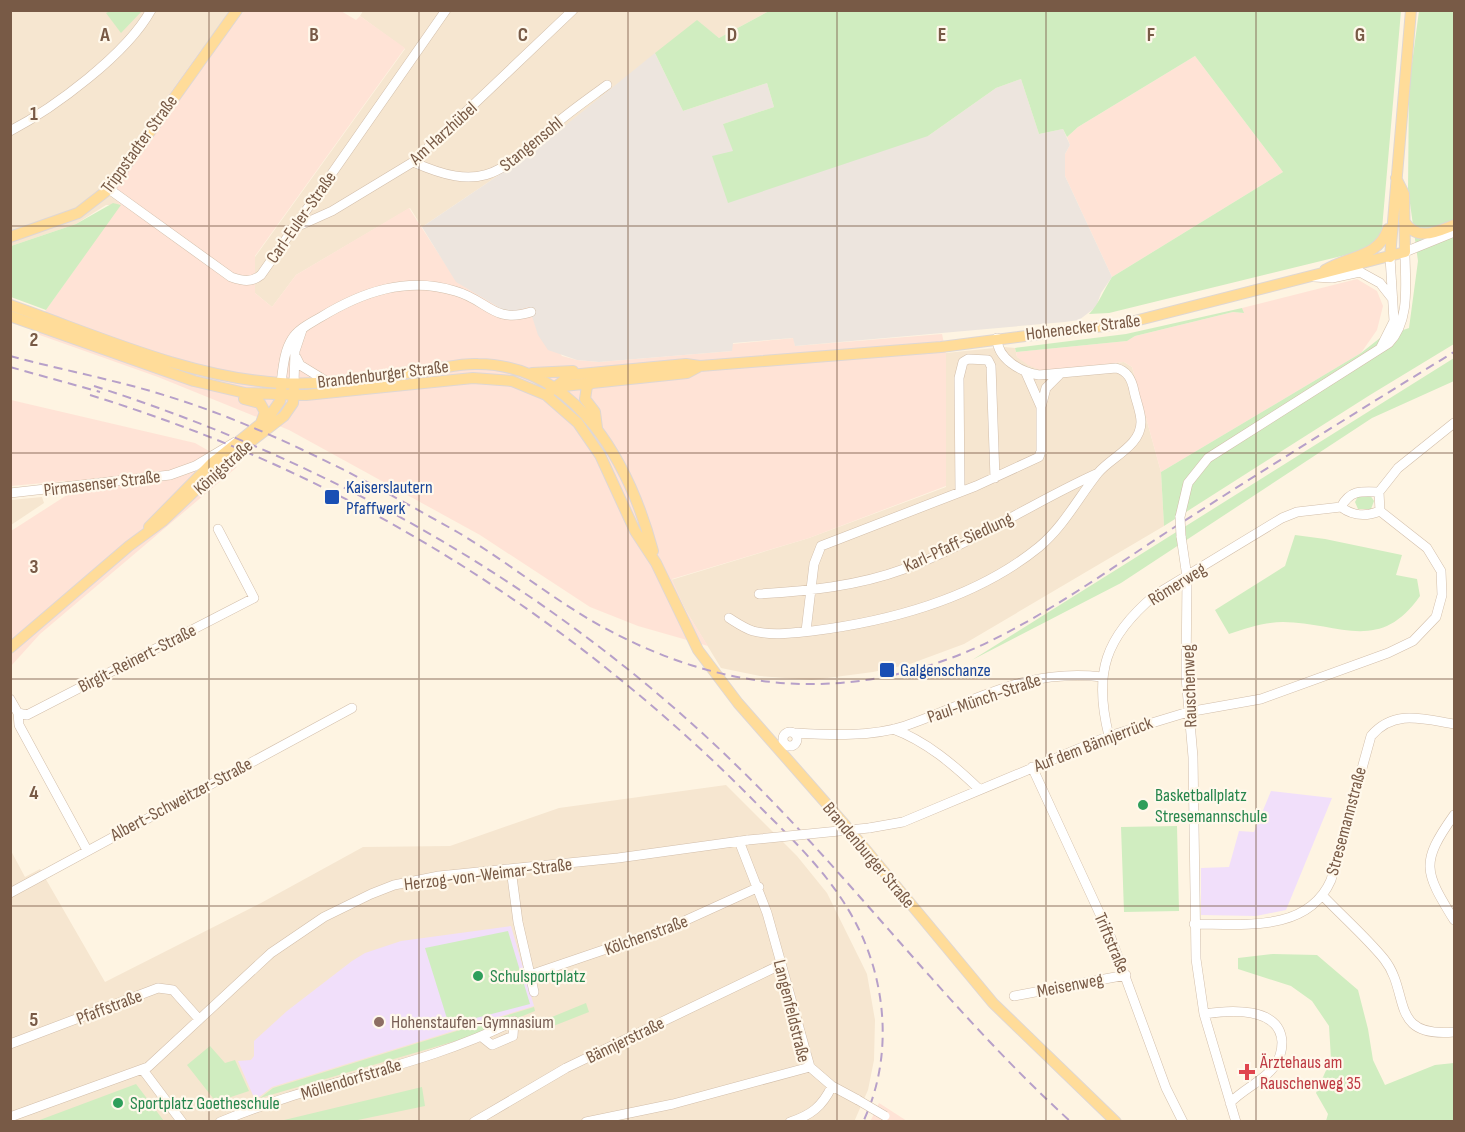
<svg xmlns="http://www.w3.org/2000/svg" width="1465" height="1132" viewBox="0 0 1465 1132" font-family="'Sofia Sans Condensed',sans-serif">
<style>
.residential{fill:#f6e6d0}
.commercial{fill:#ffe3d6}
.industrial{fill:#ede5de}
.education{fill:#f1dffa}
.green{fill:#d0edc0}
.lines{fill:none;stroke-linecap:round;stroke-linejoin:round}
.minor-casing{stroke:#d2beaa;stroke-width:10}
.major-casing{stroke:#dfd7d3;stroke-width:12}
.minor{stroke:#fff;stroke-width:9}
.major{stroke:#ffdc99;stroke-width:10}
.rail{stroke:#b7a0c9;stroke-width:2;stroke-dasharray:9 6;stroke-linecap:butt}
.minor-bridge-casing{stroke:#d2beaa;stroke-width:10;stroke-linecap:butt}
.minor-bridge{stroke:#fff;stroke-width:9}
.grid{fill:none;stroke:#785a46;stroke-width:1.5;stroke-opacity:0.55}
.transit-dot{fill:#1a4fb4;stroke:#fff8eb;stroke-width:2}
.leisure-dot{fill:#2e9e5b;stroke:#fff8eb;stroke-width:2}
.education-dot{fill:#8d6e63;stroke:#fff8eb;stroke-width:2}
.health-dot{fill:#e0444e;stroke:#fff8eb;stroke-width:2}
.labels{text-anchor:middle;stroke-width:4.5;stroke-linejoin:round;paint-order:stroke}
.street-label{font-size:18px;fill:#785a46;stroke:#fff8eb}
.transit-label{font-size:18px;fill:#164399;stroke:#fff8eb;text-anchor:start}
.leisure-label{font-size:18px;fill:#27864d;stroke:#fff8eb;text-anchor:start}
.education-label{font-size:18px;fill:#785e54;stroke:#fff8eb;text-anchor:start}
.health-label{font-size:18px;fill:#be3a42;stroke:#fff8eb;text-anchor:start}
.grid-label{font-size:20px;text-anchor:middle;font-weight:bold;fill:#785a46;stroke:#fff8eb;stroke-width:4.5;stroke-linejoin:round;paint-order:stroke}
</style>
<rect width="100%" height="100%" fill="#fef4e2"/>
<path class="residential" d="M10 11H244L210 57 201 50 105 184 121 205H106L76 224 11 246Z
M363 11H769L719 38 697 21 530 154 422 227 410 208 296 275 272 307 255 293V257L405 49 360 16Z
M1004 347 1015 348 1017 357 1042 371 1124 362 1132 367 1161 472 1164 526 964 644 910 664 873 672 812 680 760 676 721 668 685 609 671 580 809 538 946 487V353Z
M42 497 44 503 11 525V500Z
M726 785 797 856 827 893 867 974 875 1020 874 1060 868 1090 854 1122 11 1121 10 849 25 877 40 869 105 982 261 903 363 847 450 846 559 808Z"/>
<path class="commercial" d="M244 11H341L356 20 360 16 405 48 255 256V293L272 307 296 275 409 208 457 282 505 311 512 312 529 306 562 356 577 360 599 362 732 351V344L794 338 795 346 942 334 946 353V486L809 538 672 579 685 609 708 646 638 626 590 607 480 535 289 430 158 377 34 333 46 310 120 205 104 185 201 50 210 56Z
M1195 56 1283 172 1112 277 1065 176V154L1070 145 1067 137 1078 127Z
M1357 279 1377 291 1383 306 1377 330 1361 353 1161 472 1132 367 1124 362 1042 371 1028 365 1017 357 1016 352 1127 341 1135 336 1233 312 1243 313 1242 308Z
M11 400 195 443 237 467 40 634 11 666V531L67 495 65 481 11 486Z
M879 1103 907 1121 870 1122Z"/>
<path class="industrial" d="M655 53 683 111 767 83 774 107 723 124 928 136 996 88 1021 79 1039 134 1063 129 1070 145 1065 154V176L1112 277 1101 293 1096 307 1079 320 1065 322 795 346 793 338 733 343 732 351 599 362 577 360 548 350 538 335 529 307 512 312 505 311 456 282 422 227 530 154Z"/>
<path class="education" d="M1271 791 1332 798 1286 910 1256 916 1201 915V868L1229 867 1239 831 1254 832Z
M511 926 534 1006 272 1087 255 1100 238 1061 251 1060 254 1056V1041L287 1011 352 961 365 953 401 941Z"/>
<path class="green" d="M110 11V10L142 11 121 33 106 13Z
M769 11H1401L1382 229 1378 240 1362 251 1109 313 1089 314C1099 304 1104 289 1112 277L1283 172 1195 56 1078 127 1067 137 1063 129 1039 134 1021 79 996 88 928 136 728 203 712 156 733 151 723 124 774 107 767 83 683 111 655 53 697 20 719 38Z
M1419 11H1454V344L1370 395 1164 526 1161 472 1361 353 1380 338 1409 328 1418 261 1408 189 1409 86Z
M113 203 121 205 46 310 11 297V246L76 224Z
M1242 308 1244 313 1233 312 1135 336 1127 341 1016 352 1015 348 1126 334Z
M1454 358V381L1372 418 1121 583 972 660Z
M1370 495 1374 501 1371 509H1358L1355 502 1358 496Z
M1295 535 1325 539 1402 555 1396 575 1417 579 1420 596C1379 655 1337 622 1283 622 1264 622 1247 628 1229 634L1215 610 1285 566Z
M1177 826 1179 911 1124 912 1121 827Z
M508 931 530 1004 449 1025 425 948Z
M1273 954 1317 955 1358 990 1368 1029 1373 1060 1385 1085 1435 1065 1454 1063V1121H1326L1328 1114 1316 1093 1331 1059 1329 1026 1312 1001 1291 986 1238 969V958Z
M586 1003 589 1012 551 1027 547 1019Z
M534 1007 535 1011 476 1035 260 1098 273 1088Z
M210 1046 225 1063 235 1060 249 1091 216 1102 187 1065Z
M136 1084 164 1121H37Z
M422 1087 425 1106 353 1121H280Z"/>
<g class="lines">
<g class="minor-casing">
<path id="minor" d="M10 131C54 108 127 54 151 10
M413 162C483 193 499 174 552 127 569 112 588 99 607 85
M109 189 231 277C243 281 251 283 261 275L446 10
M294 228 332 211 413 162 573 10
M1314 277 1332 278 1360 272 1380 283 1391 297
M1381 347 1394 321 1390 257
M296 357 300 365 326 381
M281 383C283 369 284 351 292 339 298 329 311 323 321 317 362 292 407 276 455 291 488 300 493 324 531 312
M294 383 295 351 302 330
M1041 407 1046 388 1060 374
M960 492 959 378 963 362 968 359 988 360 991 366 995 478
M1379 492C1361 491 1350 490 1341 507 1353 516 1365 517 1380 511
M10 493 170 475 195 466 235 442
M1180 517 1188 483 1208 458 1389 343C1411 320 1405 282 1405 252L1454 232
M1181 536 1187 577 1186 677 1193 757 1196 959 1204 1014 1236 1122
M759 594C808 591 858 586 904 569 972 544 1033 502 1098 473
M729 618C737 623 744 628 753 631 771 636 793 633 812 631 891 621 976 598 1039 547 1064 526 1078 498 1098 473 1111 457 1141 446 1141 422 1141 412 1136 401 1134 391 1132 380 1128 371 1116 368L1039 375C1021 372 997 359 997 338
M806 631 814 564 821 546 976 486 1039 457 1041 451V407L1026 373
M10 699 18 713 19 725 87 850
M18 713 27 715 254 598 218 529
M893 729C926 741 954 765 979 789
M783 739a7 7 0 1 1 14 0a7 7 0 1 1-14 0Z
M796 733C830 735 872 737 905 726 975 702 1024 668 1102 677
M1109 736C1093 673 1105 637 1155 595L1282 518 1297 512 1341 507
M1032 767 1111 938 1166 1088 1183 1122
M1454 815C1420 863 1424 871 1454 920
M869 828 903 822 1109 736 1188 712 1261 699 1388 653 1413 641 1436 617 1442 595 1441 571 1427 548 1380 511 1379 492 1398 468 1454 423
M739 841 767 913 810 1067 832 1086 858 1100
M511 869 518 922 534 992
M10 893 352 708
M1323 896C1343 917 1366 937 1384 959 1411 993 1388 1038 1454 1032
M1194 924C1242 924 1308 933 1331 880L1371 736C1394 709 1423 719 1454 724
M530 975 671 927 759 887
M1014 996 1126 975
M1204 1014C1229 1010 1280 1006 1282 1042 1282 1052 1279 1061 1273 1068 1263 1081 1243 1089 1230 1103
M10 1044 158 988 173 990 198 1018
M143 1070 182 1122
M10 1117 148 1067 271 953 324 917 371 894 394 885 439 876 618 858 748 840
M220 1122C316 1081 421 1068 514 1021L513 1036 492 1045 482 1037
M474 1122 566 1068 780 965
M586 1122 673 1104 810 1067
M790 1122C811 1115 822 1107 832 1086"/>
</g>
<g class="major-casing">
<path id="major" d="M1404 221C1417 242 1436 232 1454 225
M10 237 78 213 109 189 237 10
M1390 257 1411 10
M1325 270C1350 255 1378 258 1388 229
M10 305C98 336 187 377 280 383 328 386 380 376 428 370 445 368 461 363 478 364 578 365 630 466 653 551
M10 316 194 381 245 393 306 395 473 378 512 381 546 395 578 423 600 455 635 531 656 563 698 650 738 703 846 826 993 1003 1116 1122
M532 373 573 371
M595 381 587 386 585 399 595 412 597 428
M554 387 687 373 700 366
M546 395 570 375 686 364 700 366 941 347 1127 323 1405 252 1404 194 1396 178
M244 399 260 403 265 412 261 423
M149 527 211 464 269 417 280 401 281 389
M10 648 129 546 163 521 226 461 284 416 293 403 294 390"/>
</g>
<use href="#minor" class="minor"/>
<use href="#major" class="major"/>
<path class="rail" d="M10 356C62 370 116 380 167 396 229 415 288 442 346 471 384 491 422 512 459 533 508 562 552 599 601 626 713 688 830 703 951 658 1024 631 1101 575 1167 532 1262 471 1358 411 1454 352
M10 367 100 392
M94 386C332 462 554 588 734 763 852 877 949 1011 1071 1122
M90 395C174 421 253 452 332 492 489 571 636 680 759 806 793 840 828 873 852 916 887 978 894 1057 863 1122"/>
<g class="minor-bridge-casing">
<path id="minor-bridge" d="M1180 517 1181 536
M748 840 869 828
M858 1100 885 1116"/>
</g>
<use href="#minor-bridge" class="minor-bridge"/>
</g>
<path class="grid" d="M209 10V1122M419 10V1122M628 10V1122M837 10V1122M1046 10V1122M1256 10V1122M10 226H1454M10 453H1454M10 679H1454M10 906H1454"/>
<g class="transit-dot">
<rect x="324" y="489" width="16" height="16" rx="3"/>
<rect x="879" y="662" width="16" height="16" rx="3"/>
</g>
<g class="leisure-dot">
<circle cx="1143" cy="805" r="6"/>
<circle cx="478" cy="976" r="6"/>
<circle cx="118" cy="1103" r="6"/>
</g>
<circle class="education-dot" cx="379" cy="1022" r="6"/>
<path class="health-dot" d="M1244 1063h6v6h6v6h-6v6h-6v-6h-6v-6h6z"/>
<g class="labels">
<g class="street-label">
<text transform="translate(443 133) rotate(-42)" y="6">Am Harzhübel</text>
<text transform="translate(139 144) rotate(-54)" y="6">Trippstadter Straße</text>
<text transform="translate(531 144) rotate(-39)" y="6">Stangensohl</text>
<text transform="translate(301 217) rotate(-55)" y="6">Carl-Euler-Straße</text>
<text transform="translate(1083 327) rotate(-7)" y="6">Hohenecker Straße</text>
<text transform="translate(383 374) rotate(-7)" y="6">Brandenburger Straße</text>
<text transform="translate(223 467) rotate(-42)" y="6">Königstraße</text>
<text transform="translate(102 483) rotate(-7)" y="6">Pirmasenser Straße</text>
<text transform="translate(958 542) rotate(-25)" y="6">Karl-Pfaff-Siedlung</text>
<text transform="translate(1177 584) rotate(-32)" y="6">Römerweg</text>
<text transform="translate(137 658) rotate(-27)" y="6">Birgit-Reinert-Straße</text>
<text transform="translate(1189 686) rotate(-92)" y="6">Rauschenweg</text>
<text transform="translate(984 698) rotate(-19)" y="6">Paul-Münch-Straße</text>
<text transform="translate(1093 744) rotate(-21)" y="6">Auf dem Bännjerrück</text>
<text transform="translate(181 799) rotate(-28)" y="6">Albert-Schweitzer-Straße</text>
<text transform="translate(1346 821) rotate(-75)" y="6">Stresemannstraße</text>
<text transform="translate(869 855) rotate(50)" y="6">Brandenburger Straße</text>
<text transform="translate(488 874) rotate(-7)" y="6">Herzog-von-Weimar-Straße</text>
<text transform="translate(646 935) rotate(-20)" y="6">Kölchenstraße</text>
<text transform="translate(1112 943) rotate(67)" y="6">Triftstraße</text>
<text transform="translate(1070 985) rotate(-11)" y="6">Meisenweg</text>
<text transform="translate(109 1007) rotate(-21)" y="6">Pfaffstraße</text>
<text transform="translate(792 1011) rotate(76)" y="6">Langenfeldstraße</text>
<text transform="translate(625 1040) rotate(-26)" y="6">Bännjerstraße</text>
<text transform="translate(351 1079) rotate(-17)" y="6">Möllendorfstraße</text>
</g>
<g class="transit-label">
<text x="346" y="493">Kaiserslautern<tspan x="346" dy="21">Pfaffwerk</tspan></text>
<text x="900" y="676">Galgenschanze</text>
</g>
<g class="leisure-label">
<text x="1155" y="801">Basketballplatz<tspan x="1155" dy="21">Stresemannschule</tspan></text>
<text x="490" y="982">Schulsportplatz</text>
<text x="130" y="1109">Sportplatz Goetheschule</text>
</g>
<g class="education-label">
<text x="391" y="1028">Hohenstaufen-Gymnasium</text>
</g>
<g class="health-label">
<text x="1260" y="1068">Ärztehaus am<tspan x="1260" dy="21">Rauschenweg 35</tspan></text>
</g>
</g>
<g class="grid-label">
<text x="105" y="41">A</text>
<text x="314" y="41">B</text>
<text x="523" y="41">C</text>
<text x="732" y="41">D</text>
<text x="942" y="41">E</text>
<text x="1151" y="41">F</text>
<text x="1360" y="41">G</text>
<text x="34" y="120">1</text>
<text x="34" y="346">2</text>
<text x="34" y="573">3</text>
<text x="34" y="799">4</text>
<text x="34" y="1026">5</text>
</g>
<rect width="1465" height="1132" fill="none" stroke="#785a46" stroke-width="24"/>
</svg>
